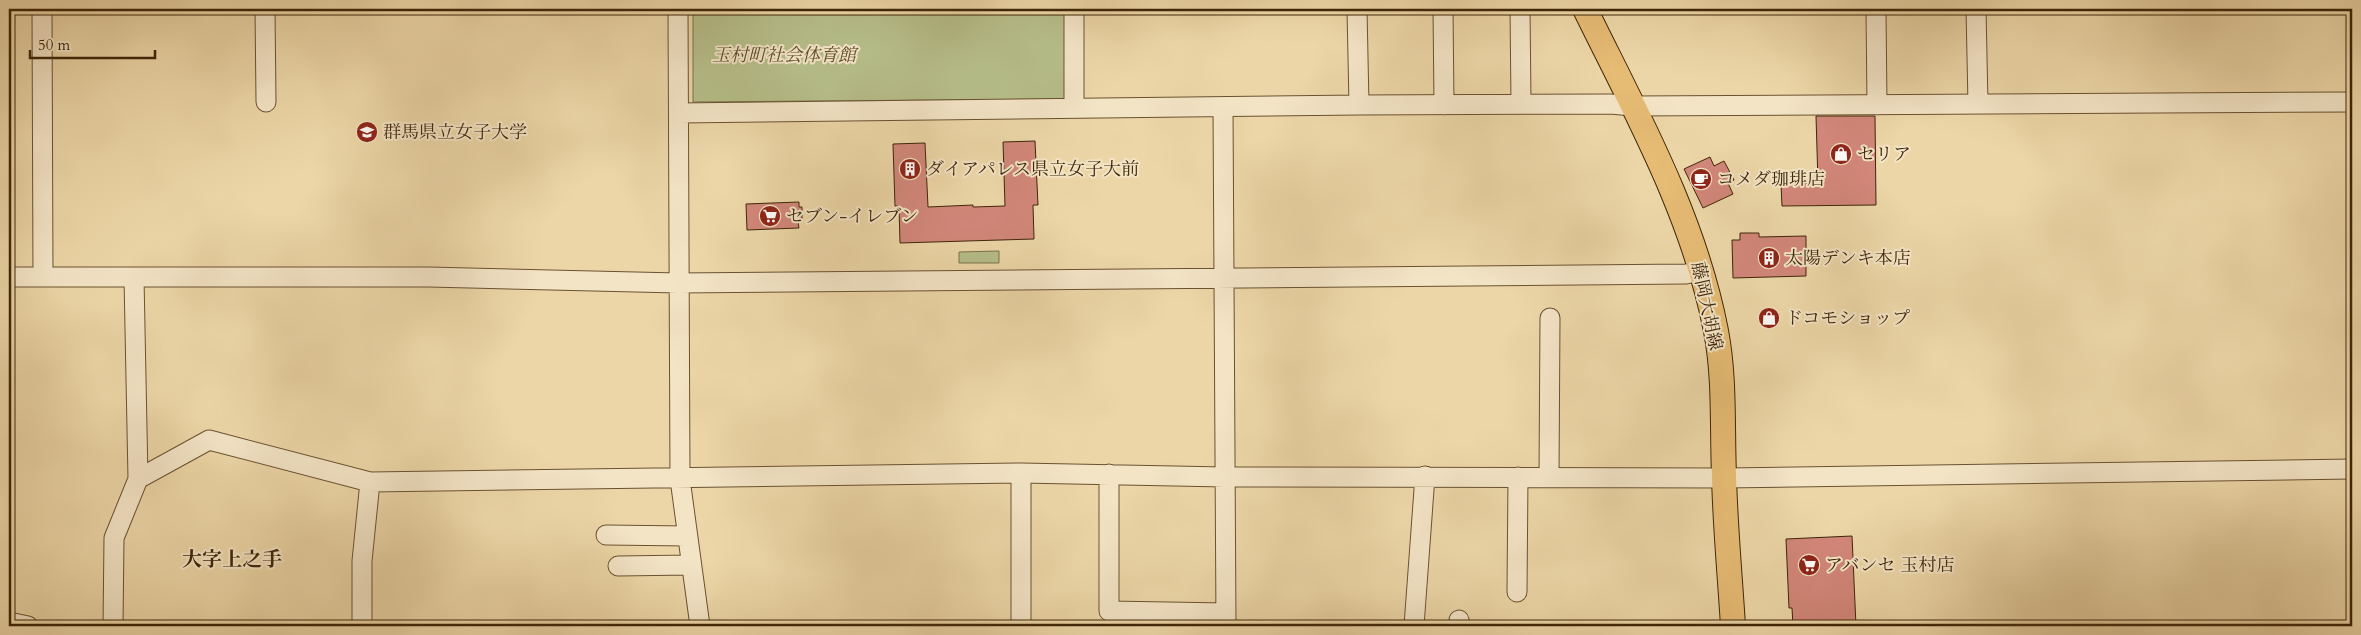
<svg xmlns="http://www.w3.org/2000/svg" width="2361" height="635" viewBox="0 0 2361 635" font-family="Cardo,'Noto Serif JP',serif">
<style>
.green{fill:#b6be89;stroke:#7a7248}
.building{fill:#d2877a;stroke:#3e2608}
.lines{fill:none;stroke-linecap:round;stroke-linejoin:round}
.minor-casing{stroke:#6a5230;stroke-width:21}
.major-casing{stroke:#3e2608;stroke-width:26}
.minor{stroke:#f3e4c6;stroke-width:19}
.major{stroke:#e6bb74;stroke-width:24}
.labels{text-anchor:middle;stroke-width:4;stroke-linejoin:round;paint-order:stroke}
.park-label{font-size:18px;font-style:italic;fill:#5c4c28;stroke:#f3e4c6}
.poi-label{font-size:18px;fill:#3e2608;stroke:#f3e4c6;text-anchor:start}
.street-label{font-size:18px;fill:#3e2608;stroke:#f3e4c6}
.quarter-label{font-size:20px;font-weight:bold;fill:#3e2608;stroke:#f3e4c6}
</style>
<rect width="100%" height="100%" fill="#ecd6a7"/>
<filter id="stains"><feTurbulence type="fractalNoise" baseFrequency=".004" numOctaves="4"/><feColorMatrix values="0 0 0 0 .2 0 0 0 0 .09 0 0 0 0 .02 0 0 0 .5 -.17"/></filter>
<radialGradient id="worn" r=".72"><stop offset=".6" stop-color="#630" stop-opacity="0"/><stop offset="1" stop-color="#630" stop-opacity=".3"/></radialGradient>
<path class="green" d="M693 9H1065L1066 99 693 102Z
M999 251V263H959V252Z"/>
<path class="building" d="M1816 116H1875L1876 205 1782 206 1781 184 1818 183Z
M1035 141 1038 205H1033L1034 239 900 243 899 206H895L893 144 925 143 928 207 973 205V207L1005 206 1003 142Z
M1710 157 1714 166 1724 161 1734 180 1728 183 1733 194 1703 208 1684 169Z
M799 202V207H802V222H798L799 228 747 230 746 204Z
M1740 233H1759V237L1806 236V276L1733 278 1732 240H1740Z
M1852 536 1856 626H1793L1792 608H1789L1786 539Z"/>
<g class="lines">
<g class="minor-casing">
<path id="minor" d="M42 9 43 277
M265 9 266 102
M678 9 680 479 700 626
M1074 9V108
M1357 9 1359 105
M1443 9 1444 105
M1520 9 1521 104
M1876 9 1877 105
M1976 9 1978 104
M1223 107 1226 626
M679 113 1359 105 1610 104 1633 106 2352 102
M9 277H429L678 283 1686 274 1701 271
M134 278 138 479
M1021 473V623
M1109 474V611L1226 613
M1549 477 1550 318
M606 535 687 536
M618 566 691 565
M1517 592 1518 477
M1459 620 1460 626
M9 622 28 626
M113 626 114 538 138 479 209 440 370 482 1021 473 1225 477 1724 478 2352 469
M362 626V561L370 482
M1414 626 1425 476"/>
</g>
<g class="major-casing">
<path id="major" d="M1585 9C1636 113 1694 216 1716 331 1725 378 1722 427 1724 475 1725 525 1730 576 1733 626"/>
</g>
<use href="#minor" class="minor"/>
<use href="#major" class="major"/>
</g>
<defs>
<g id="university-disc" transform="scale(1.125)"><circle r="9.5" fill="#8f2418" stroke="#f3e4c6"/><path d="M0-5L7-2L0 1L-7-2ZM-4 1L0 2.5L4 1V4Q0 6-4 4Z" fill="#fff"/></g>
<g id="shop-disc" transform="scale(1.125)"><circle r="9.5" fill="#8f2418" stroke="#f3e4c6"/><path d="M-5-2.5h2.3a2.7 3.5 0 0 1 5.4 0H5L5.5 6h-11ZM-1.5-2.5h3a1.5 2.3 0 0 0-3 0Z" fill="#fff"/></g>
<g id="building-disc" transform="scale(1.125)"><circle r="9.5" fill="#8f2418" stroke="#f3e4c6"/><path d="M-4-6H4V6H1V3H-1V6H-4ZM-2.5-4.3h1.7v1.8h-1.7ZM.8-4.3h1.7v1.8H.8ZM-2.5-1h1.7V.8h-1.7ZM.8-1h1.7V.8H.8Z" fill="#fff"/></g>
<g id="cafe-disc" transform="scale(1.125)"><circle r="9.5" fill="#8f2418" stroke="#f3e4c6"/><path d="M-5.5-4.5H6V0H3Q3 3.5 0 3.5H-2.5Q-5.5 3.5-5.5 0ZM3-3.2v2h1.7v-2ZM-6 4.5H4V6H-6Z" fill="#fff"/></g>
<g id="supermarket-disc" transform="scale(1.125)"><circle r="9.5" fill="#8f2418" stroke="#f3e4c6"/><path d="M-6-5.5h2.5l.6 2H6L4.5 2H-2.5L-4.4-4H-6ZM-1.5 3.2a1.3 1.3 0 1 0 .1 0ZM3 3.2a1.3 1.3 0 1 0 .1 0Z" fill="#fff"/></g>
</defs>
<g fill-rule="evenodd">
<use href="#university-disc" x="367" y="132"/>
<use href="#shop-disc" x="1841" y="154"/>
<use href="#building-disc" x="910" y="169"/>
<use href="#cafe-disc" x="1701" y="179"/>
<use href="#supermarket-disc" x="770" y="216"/>
<use href="#building-disc" x="1769" y="258"/>
<use href="#shop-disc" x="1769" y="318"/>
<use href="#supermarket-disc" x="1809" y="565"/>
</g>
<g class="labels">
<g class="park-label">
<text x="784" y="61">玉村町社会体育館</text>
</g>
<g class="poi-label">
<text x="383" y="138">群馬県立女子大学</text>
<text x="1857" y="160">セリア</text>
<text x="926" y="175">ダイアパレス県立女子大前</text>
<text x="1717" y="185">コメダ珈琲店</text>
<text x="786" y="222">セブン-イレブン</text>
<text x="1785" y="264">太陽デンキ本店</text>
<text x="1785" y="324">ドコモショップ</text>
<text x="1825" y="571">アバンセ 玉村店</text>
</g>
<g class="street-label">
<text transform="translate(1707 306) rotate(78)" y="6">藤岡大胡線</text>
</g>
<g class="quarter-label">
<text x="232" y="566">大字上之手</text>
</g>
</g>
<rect width="2361" height="635" fill="none" stroke="#ecd6a7" stroke-width="30"/>
<rect x="10" y="10" width="2341" height="615" fill="none" stroke="#3e2608" stroke-width="2.5"/>
<rect x="15" y="15" width="2331" height="605" fill="none" stroke="#3e2608"/>
<path d="M30 50v8h125v-8" fill="none" stroke="#3e2608" stroke-width="2.5"/>
<text x="38" y="50" font-size="15" fill="#3e2608" stroke="#f3e4c6" stroke-width="4" paint-order="stroke">50 m</text>
<rect width="100%" height="100%" filter="url(#stains)"/>
<rect width="100%" height="100%" fill="url(#worn)"/>
</svg>
